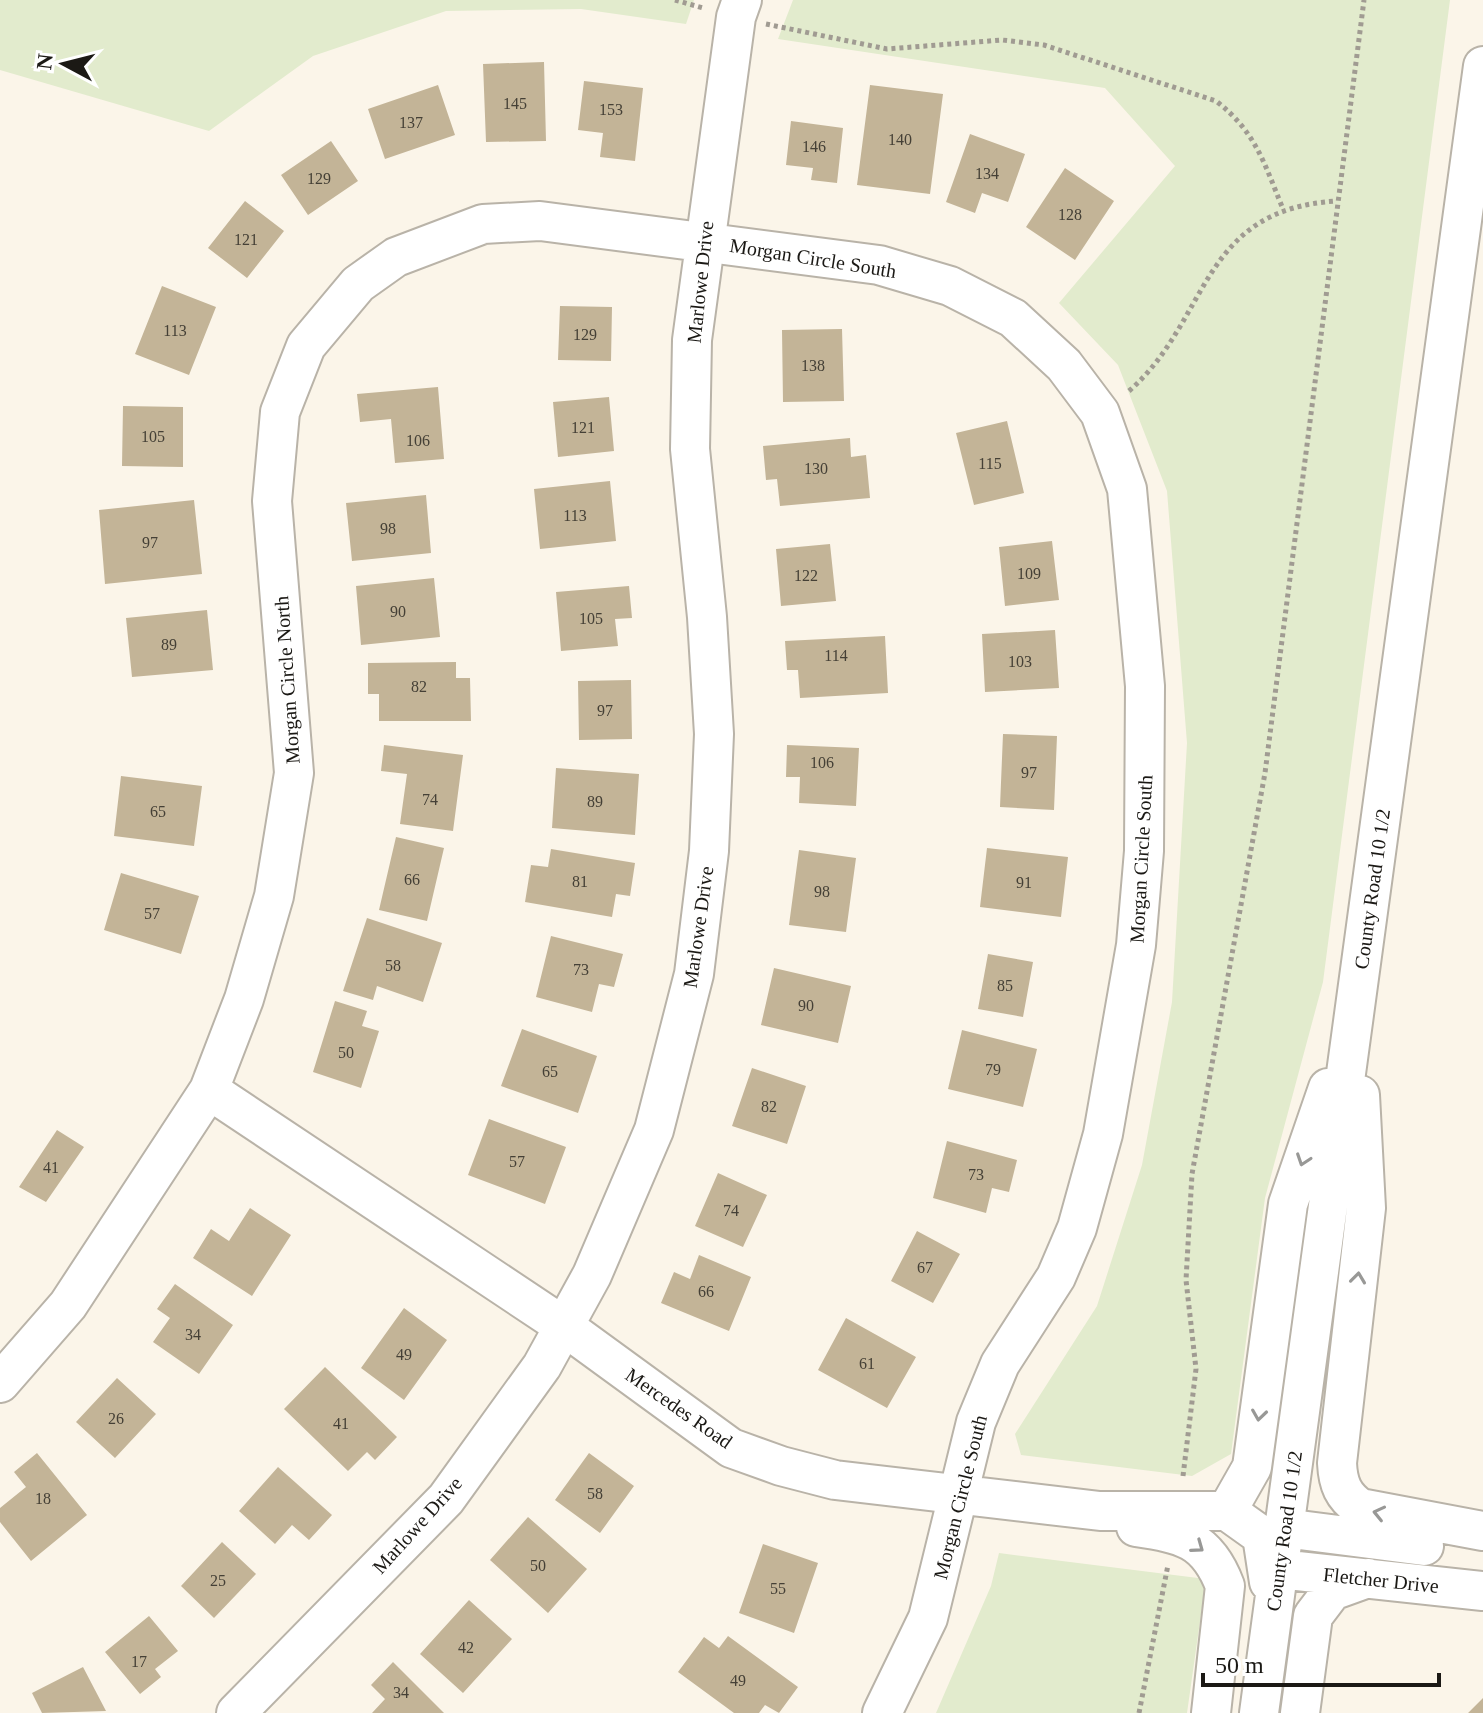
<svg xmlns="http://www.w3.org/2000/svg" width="1483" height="1713" viewBox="0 0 1483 1713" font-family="'Times New Roman',serif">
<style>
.green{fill:#e2ebcd}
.building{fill:#c3b497}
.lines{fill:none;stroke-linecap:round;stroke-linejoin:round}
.minor-casing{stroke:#b9b3a8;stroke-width:42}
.path{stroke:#a09b92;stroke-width:5;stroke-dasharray:4 4;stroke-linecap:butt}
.minor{stroke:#fff;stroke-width:38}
.oneway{stroke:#989896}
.labels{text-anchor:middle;stroke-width:7;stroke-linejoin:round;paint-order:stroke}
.number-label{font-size:16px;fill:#454036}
.street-label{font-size:20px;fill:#1b1915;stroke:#fff}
</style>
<rect width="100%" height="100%" fill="#fbf5e9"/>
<path class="green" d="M0 0H694L686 24 581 9 446 11 313 56 209 131 0 70Z
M793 0H1450L1323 982 1265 1198 1231 1454 1192 1476 1021 1455 1015 1434 1097 1306 1142 1165 1172 1002 1187 743 1167 491 1118 365 1059 303 1175 166 1105 88 778 39Z
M999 1553 1206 1579 1187 1713H936L991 1586Z"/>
<path class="building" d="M544 62 546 141 486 142 483 64Z
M584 81 643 88 635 161 600 157 603 133 578 130Z
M438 85 455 135 385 159 368 109Z
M870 85 943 94 930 194 857 185Z
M791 121 843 128 837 183 811 180 813 168 786 165Z
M970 134 1025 154 1008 202 982 193 975 213 946 202Z
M331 141 358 181 308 215 281 175Z
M1065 168 1114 201 1075 260 1026 227Z
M245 201 284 231 247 278 208 248Z
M162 286 216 307 189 375 135 354Z
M560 306 612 307 611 361 558 360Z
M842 329 844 401 783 402 782 330Z
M438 387 444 459 395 463 391 419 360 422 357 394Z
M609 397 614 451 558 457 553 402Z
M123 406 183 407V467L122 466Z
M1007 421 1024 493 974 505 956 433Z
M850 438 851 457 866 455 870 498 780 506 777 479 766 480 763 446Z
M610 481 616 541 540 549 534 489Z
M426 495 431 553 352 561 346 503Z
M194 500 202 574 105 584 99 510Z
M1052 541 1059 600 1005 606 999 547Z
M830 544 836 601 781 606 776 549Z
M434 578 440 637 361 645 356 586Z
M629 586 632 618 615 619 618 646 561 651 556 592Z
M207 610 213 670 132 677 126 618Z
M1055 630 1059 688 985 692 982 634Z
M885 636 888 693 800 698 798 670H787L785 641Z
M456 662V678H470L471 721H379V694H368V663Z
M631 680 632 739 579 740 578 681Z
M1003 734 1057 736 1054 810 1000 807Z
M384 745 463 755 453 831 400 824 407 774 381 771Z
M787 745 859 748 856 806 799 803 800 777H786Z
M556 768 639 774 635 835 552 828Z
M121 776 202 786 194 846 114 836Z
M396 837 444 848 427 921 379 910Z
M987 848 1068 857 1061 917 980 907Z
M551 849 635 863 630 896 616 894 612 917 525 902 531 865 548 867Z
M799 850 856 858 846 932 789 925Z
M121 873 199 896 181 954 104 930Z
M367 918 442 943 423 1002 377 986 373 1000 343 991Z
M551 936 623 954 614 987 599 984 592 1012 536 997Z
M988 954 1033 962 1023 1017 978 1009Z
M774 968 851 986 838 1043 761 1025Z
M335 1001 367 1011 362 1026 379 1031 361 1088 313 1072Z
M522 1029 597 1056 578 1113 501 1086Z
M962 1030 1037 1049 1023 1107 948 1089Z
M752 1068 806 1086 787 1144 732 1126Z
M489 1119 566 1147 545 1204 468 1175Z
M57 1130 84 1147 46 1202 19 1187Z
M947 1141 1017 1160 1009 1192 992 1188 986 1213 933 1198Z
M718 1173 767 1195 743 1247 695 1226Z
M250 1208 291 1235 252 1296 193 1258 211 1229 229 1241Z
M917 1231 960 1254 933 1303 891 1281Z
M699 1255 751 1277 729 1331 661 1303 674 1272 690 1279Z
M175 1284 233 1325 199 1374 153 1342 170 1318 157 1309Z
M404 1308 447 1340 404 1400 361 1368Z
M846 1318 916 1357 887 1408 818 1370Z
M325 1367 397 1437 375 1460 367 1452 348 1471 284 1409Z
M117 1378 156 1414 115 1458 76 1422Z
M37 1453 87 1515 31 1561 0 1522V1508L26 1487 14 1472Z
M589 1453 634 1486 600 1533 555 1500Z
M278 1467 332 1515 309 1540 292 1525 275 1544 239 1511Z
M528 1517 587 1569 548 1613 490 1560Z
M222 1542 256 1574 214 1618 181 1586Z
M763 1544 818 1563 794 1633 739 1613Z
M469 1600 512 1639 463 1693 420 1654Z
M149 1616 178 1651 155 1669 161 1677 140 1694 105 1652Z
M728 1636 798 1687 779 1713 765 1705 759 1713H734L678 1672 704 1637 719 1648Z
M393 1662 444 1713H372L385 1699 371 1685Z
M83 1667 106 1711 42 1713 32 1693Z
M1483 1698V1713H1468Z"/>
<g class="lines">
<g class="minor-casing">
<path id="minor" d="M209 1090 565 1327 731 1448 781 1466 835 1480 1100 1511H1227
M1360 1095 1366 1208 1337 1463C1338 1484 1343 1496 1360 1508L1483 1531
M0 1383 68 1305 209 1090 244 999 274 896 294 773 272 501 280 412 306 346 358 284 396 257 483 224 540 221 879 265 950 286 1013 318 1064 365 1100 413 1127 489 1145 686 1144 851 1136 945 1103 1134 1077 1228 1056 1277 1000 1364 976 1422 928 1618 882 1713
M1227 1511 1252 1467 1288 1204 1328 1088
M1227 1511 1262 1536 1269 1582
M1136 1527C1182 1534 1207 1538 1225 1586L1211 1713
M1284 1528 1424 1546
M1279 1569 1483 1591
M236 1713 446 1499 542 1366 592 1275 654 1130 694 974 709 851 714 734 707 617 690 449 692 340 736 17 742 0
M1259 1713 1483 66
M1300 1713 1313 1616 1332 1591 1368 1578"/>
</g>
<path class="path" d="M675 0 703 8
M766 24 887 49 1002 40 1044 45 1216 101C1256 132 1264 163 1283 209
M1129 391C1211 319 1199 209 1337 201
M1183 1476 1196 1369 1186 1280 1192 1174 1265 773 1364 0
M1139 1713 1168 1565"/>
<use href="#minor" class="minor"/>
</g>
<defs><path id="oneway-chevron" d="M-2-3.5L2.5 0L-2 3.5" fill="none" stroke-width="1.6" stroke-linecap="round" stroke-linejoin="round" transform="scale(2)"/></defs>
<g class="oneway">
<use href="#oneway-chevron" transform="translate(1303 1160) rotate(109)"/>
<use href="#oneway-chevron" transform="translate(1358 1278) rotate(-83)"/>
<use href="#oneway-chevron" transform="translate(1259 1415) rotate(98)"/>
<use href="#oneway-chevron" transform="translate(1379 1513) rotate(-167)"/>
<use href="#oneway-chevron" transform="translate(1198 1547) rotate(36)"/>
</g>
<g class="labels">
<g class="number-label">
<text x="515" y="109">145</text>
<text x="611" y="115">153</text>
<text x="411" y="128">137</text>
<text x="900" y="145">140</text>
<text x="814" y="152">146</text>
<text x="987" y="179">134</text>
<text x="319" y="184">129</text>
<text x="1070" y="220">128</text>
<text x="246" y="245">121</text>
<text x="175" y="336">113</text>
<text x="585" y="340">129</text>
<text x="813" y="371">138</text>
<text x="583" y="433">121</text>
<text x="153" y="442">105</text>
<text x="418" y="446">106</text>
<text x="990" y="469">115</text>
<text x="816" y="474">130</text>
<text x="575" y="521">113</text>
<text x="388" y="534">98</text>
<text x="150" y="548">97</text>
<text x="1029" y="579">109</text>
<text x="806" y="581">122</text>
<text x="398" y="617">90</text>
<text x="591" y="624">105</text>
<text x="169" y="650">89</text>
<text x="836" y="661">114</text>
<text x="1020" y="667">103</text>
<text x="419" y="692">82</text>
<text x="605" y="716">97</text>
<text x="822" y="768">106</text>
<text x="1029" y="778">97</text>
<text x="430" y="805">74</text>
<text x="595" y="807">89</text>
<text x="158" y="817">65</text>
<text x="412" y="885">66</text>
<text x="580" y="887">81</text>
<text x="1024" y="888">91</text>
<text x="822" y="897">98</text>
<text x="152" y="919">57</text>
<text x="393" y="971">58</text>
<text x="581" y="975">73</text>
<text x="1005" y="991">85</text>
<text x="806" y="1011">90</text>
<text x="346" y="1058">50</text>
<text x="993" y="1075">79</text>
<text x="550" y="1077">65</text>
<text x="769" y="1112">82</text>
<text x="517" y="1167">57</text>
<text x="51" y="1173">41</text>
<text x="976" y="1180">73</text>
<text x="731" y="1216">74</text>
<text x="925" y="1273">67</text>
<text x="706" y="1297">66</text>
<text x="193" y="1340">34</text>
<text x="404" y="1360">49</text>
<text x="867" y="1369">61</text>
<text x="116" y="1424">26</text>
<text x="341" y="1429">41</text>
<text x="595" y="1499">58</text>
<text x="43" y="1504">18</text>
<text x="538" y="1571">50</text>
<text x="218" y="1586">25</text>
<text x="778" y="1594">55</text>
<text x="466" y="1653">42</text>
<text x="139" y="1667">17</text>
<text x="738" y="1686">49</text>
<text x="401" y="1698">34</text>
</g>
<g class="street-label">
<text transform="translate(813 258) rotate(9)" y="7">Morgan Circle South</text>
<text transform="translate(700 282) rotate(-84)" y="7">Marlowe Drive</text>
<text transform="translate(287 680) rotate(-94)" y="7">Morgan Circle North</text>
<text transform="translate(1141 859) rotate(-87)" y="7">Morgan Circle South</text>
<text transform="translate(1372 889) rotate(-82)" y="7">County Road 10 1/2</text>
<text transform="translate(698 927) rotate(-82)" y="7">Marlowe Drive</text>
<text transform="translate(679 1408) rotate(35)" y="7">Mercedes Road</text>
<text transform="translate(960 1497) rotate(-76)" y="7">Morgan Circle South</text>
<text transform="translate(417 1525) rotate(-48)" y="7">Marlowe Drive</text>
<text transform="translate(1284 1531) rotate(-82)" y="7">County Road 10 1/2</text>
<text transform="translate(1381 1580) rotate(6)" y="7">Fletcher Drive</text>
</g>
</g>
<g transform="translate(64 64) rotate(277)" stroke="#ffffff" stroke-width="6" paint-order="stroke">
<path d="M0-6L14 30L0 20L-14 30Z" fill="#1b1915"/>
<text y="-12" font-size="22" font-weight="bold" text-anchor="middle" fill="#1b1915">N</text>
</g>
<path d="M1203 1673v12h236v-12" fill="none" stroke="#1b1915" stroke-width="4"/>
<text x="1215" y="1673" font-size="24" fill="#1b1915" stroke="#ffffff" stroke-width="6" paint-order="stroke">50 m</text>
</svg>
